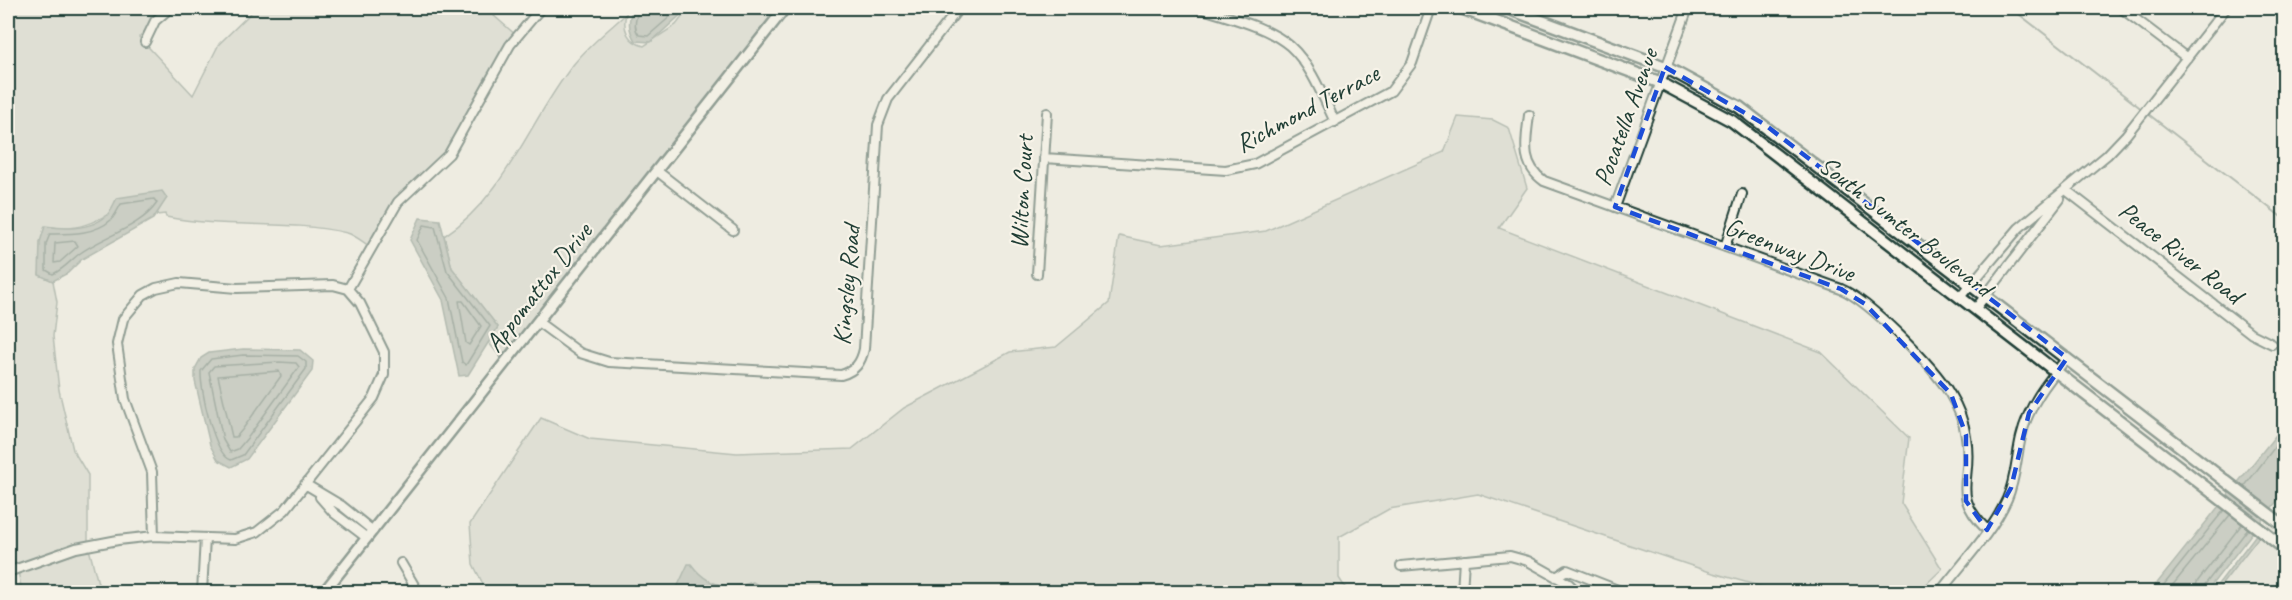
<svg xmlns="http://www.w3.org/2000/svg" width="2292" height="600" viewBox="0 0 2292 600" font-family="Caveat,sans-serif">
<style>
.built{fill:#ddddd2}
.green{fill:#cccfc4;stroke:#76867c;stroke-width:1.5}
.water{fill:#9fa99f;stroke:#6c7e74;stroke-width:1.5}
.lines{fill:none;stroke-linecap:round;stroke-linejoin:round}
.shore{stroke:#52685f;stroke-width:1.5}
.stream{stroke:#6c7e74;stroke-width:2}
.minor-casing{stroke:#1f3d34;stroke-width:12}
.tertiary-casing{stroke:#1f3d34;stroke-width:14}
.secondary-casing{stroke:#1f3d34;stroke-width:15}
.minor{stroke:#f7f3e8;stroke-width:8}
.tertiary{stroke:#f7f3e8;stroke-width:9}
.secondary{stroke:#f7f3e8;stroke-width:10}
.marked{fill:none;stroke:#1d4ed8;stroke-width:4.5;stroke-dasharray:12 8;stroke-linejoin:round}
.labels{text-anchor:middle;stroke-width:4.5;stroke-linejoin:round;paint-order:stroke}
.street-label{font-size:26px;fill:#1f3d34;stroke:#f7f3e8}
</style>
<rect width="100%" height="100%" fill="#eeece1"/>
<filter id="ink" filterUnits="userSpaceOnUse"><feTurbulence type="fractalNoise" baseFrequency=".0167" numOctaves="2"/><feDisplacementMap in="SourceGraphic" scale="12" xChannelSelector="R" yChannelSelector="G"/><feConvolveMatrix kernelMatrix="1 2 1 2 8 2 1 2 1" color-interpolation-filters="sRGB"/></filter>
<g filter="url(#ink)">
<path class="built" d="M2271 521 2284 532V542L2266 528Z
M2261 534 2284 553V592H2216Z"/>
<path class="green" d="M8 8H167L139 37 193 95 219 44 256 8H485L517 36 488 76 474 112 453 147 404 194 371 247C364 243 355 235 347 233 288 219 226 229 166 217L165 214 156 215 162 205 158 192C120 200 93 235 52 227L39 274 53 281 57 302 53 336 59 390 73 450 88 475V545L100 591 104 592H22L18 571 8 545Z
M689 8H780L502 359 488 342 498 327 452 268 444 236C506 196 529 121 573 65 588 46 608 30 626 14 622 29 628 42 644 46L676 25Z
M1458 117 1493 120 1509 128 1527 188 1499 228 1821 352 1909 438 1901 503 1942 569 1918 592 1770 589 1713 573 1478 494 1389 509 1339 537V578L1348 592H487L473 564 470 524 541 418 590 439 737 453 852 449 904 408 1010 352 1056 347 1109 303 1119 236 1161 245 1266 231 1444 152Z"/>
<path class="water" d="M633 8H688L651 42 635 41C628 29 628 20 633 8Z
M162 191 167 198 153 219 82 259 68 273 53 281 39 275 40 242 45 226C64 229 92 230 107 215 111 211 114 203 117 198Z
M420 218 440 220 452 268 498 327 468 375 459 376 443 300 410 240Z
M243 349 300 350 313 361 312 371 247 459 231 467 218 460 210 445 195 381V369L201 358 209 353Z
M2284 425V492L2206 592H2150Z
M2258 532 2261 534 2216 592H2212Z
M688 564H691C707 586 728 591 753 582L760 586V589L757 592H675Z"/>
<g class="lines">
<path class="shore" d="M638 8C637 18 632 26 639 35L648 36 680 8
M154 199 157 203C140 228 103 236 79 254 70 261 64 269 53 274L46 270V244L50 234C69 234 94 235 111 220 115 216 118 209 121 204Z
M424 225 435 227 447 271 490 326 466 365 462 362 449 298 417 240Z
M75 241 78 246 60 262 54 263 55 243Z
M459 301H463L481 326 469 345 466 343Z
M243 355 298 356 306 362V369L243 455 231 460C214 455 200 389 201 371L211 359Z
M279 362 296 363 299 367 249 436 238 449 230 452 223 440 209 372 214 366Z
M279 371 281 376 242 430 236 437H232L218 376Z
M2244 487 2284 435
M2158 592 2224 510
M2167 592 2230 515
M2195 592 2197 582 2242 524
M2202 592 2203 587 2248 529"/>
<path class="stream" d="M2011 8 2284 219"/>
<g class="minor-casing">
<path id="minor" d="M1200 8C1229 18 1267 26 1290 46 1311 65 1323 97 1335 122
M2121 8 2187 58
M145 42 155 21 170 8
M1529 115C1526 141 1520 164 1544 181L1841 289C1870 301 1934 367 1950 394 1958 407 1964 422 1966 437 1974 482 1949 492 1987 530
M1044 158 1226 170 1255 164 1391 91 1412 63 1431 8
M657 171 733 230
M2066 190 2252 334 2272 344
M1615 207 1688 8
M1725 247 1742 194
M1037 274 1047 113
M348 289 398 202 449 154 510 45 541 8
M1961 296 2019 228 2107 155 2126 135 2226 8
M1976 308 2060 199
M538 322 580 353 609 362 841 375C855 371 861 363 864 349L878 125 888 99 959 8
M305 484 342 506 373 531
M320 497 334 513 367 538
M401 563 418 592
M1401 566 1510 556 1528 561 1569 584 1577 592
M8 572 76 548 118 540 154 536 235 539 257 532 285 510 374 398 384 375V352L360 303 348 289 333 285 237 288 179 283 156 288 143 295 123 319 117 344 125 399 152 472 154 536
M1556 577 1567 570 1623 592
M202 592 205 538
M1462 592 1464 560
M1940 592C1962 563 1992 533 2007 499 2016 479 2016 458 2021 437 2028 406 2047 382 2067 358"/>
</g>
<g class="tertiary-casing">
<path id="tertiary" d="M324 592 785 8"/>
</g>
<g class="secondary-casing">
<path id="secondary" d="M1461 8 1659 82 1732 121 2284 548
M1507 8 1665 67 1739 107 2284 526"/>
</g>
<use href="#minor" class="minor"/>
<use href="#tertiary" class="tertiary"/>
<use href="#secondary" class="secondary"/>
</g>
</g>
<path d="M0 0H2292V600H0ZM1665 67 1764 124 2067 358 2029 413 2011 488 1987 530 1966 501V435L1951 394 1865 304 1841 289 1615 207Z" fill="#eeece1" fill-opacity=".55" fill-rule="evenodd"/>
<path class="marked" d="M1665 67 1764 124 2067 358 2029 413 2011 488 1987 530 1966 501V435L1951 394 1865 304 1841 289 1615 207Z"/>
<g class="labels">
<g class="street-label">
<text transform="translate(1307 108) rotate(-28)" y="9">Richmond Terrace</text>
<text transform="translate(1625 117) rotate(-70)" y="9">Pocatella Avenue</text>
<text transform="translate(1021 192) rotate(-87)" y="9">Wilton Court</text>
<text transform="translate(1906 226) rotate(38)" y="9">South Sumter Boulevard</text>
<text transform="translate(1790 249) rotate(21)" y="9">Greenway Drive</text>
<text transform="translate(2181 252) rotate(38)" y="9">Peace River Road</text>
<text transform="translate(846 285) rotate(-85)" y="9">Kingsley Road</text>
<text transform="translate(538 287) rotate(-52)" y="9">Appomattox Drive</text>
</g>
</g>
<rect width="2292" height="600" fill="none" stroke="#f7f3e8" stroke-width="30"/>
<rect x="15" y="15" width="2262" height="570" fill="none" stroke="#1f3d34" stroke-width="2" filter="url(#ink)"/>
</svg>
